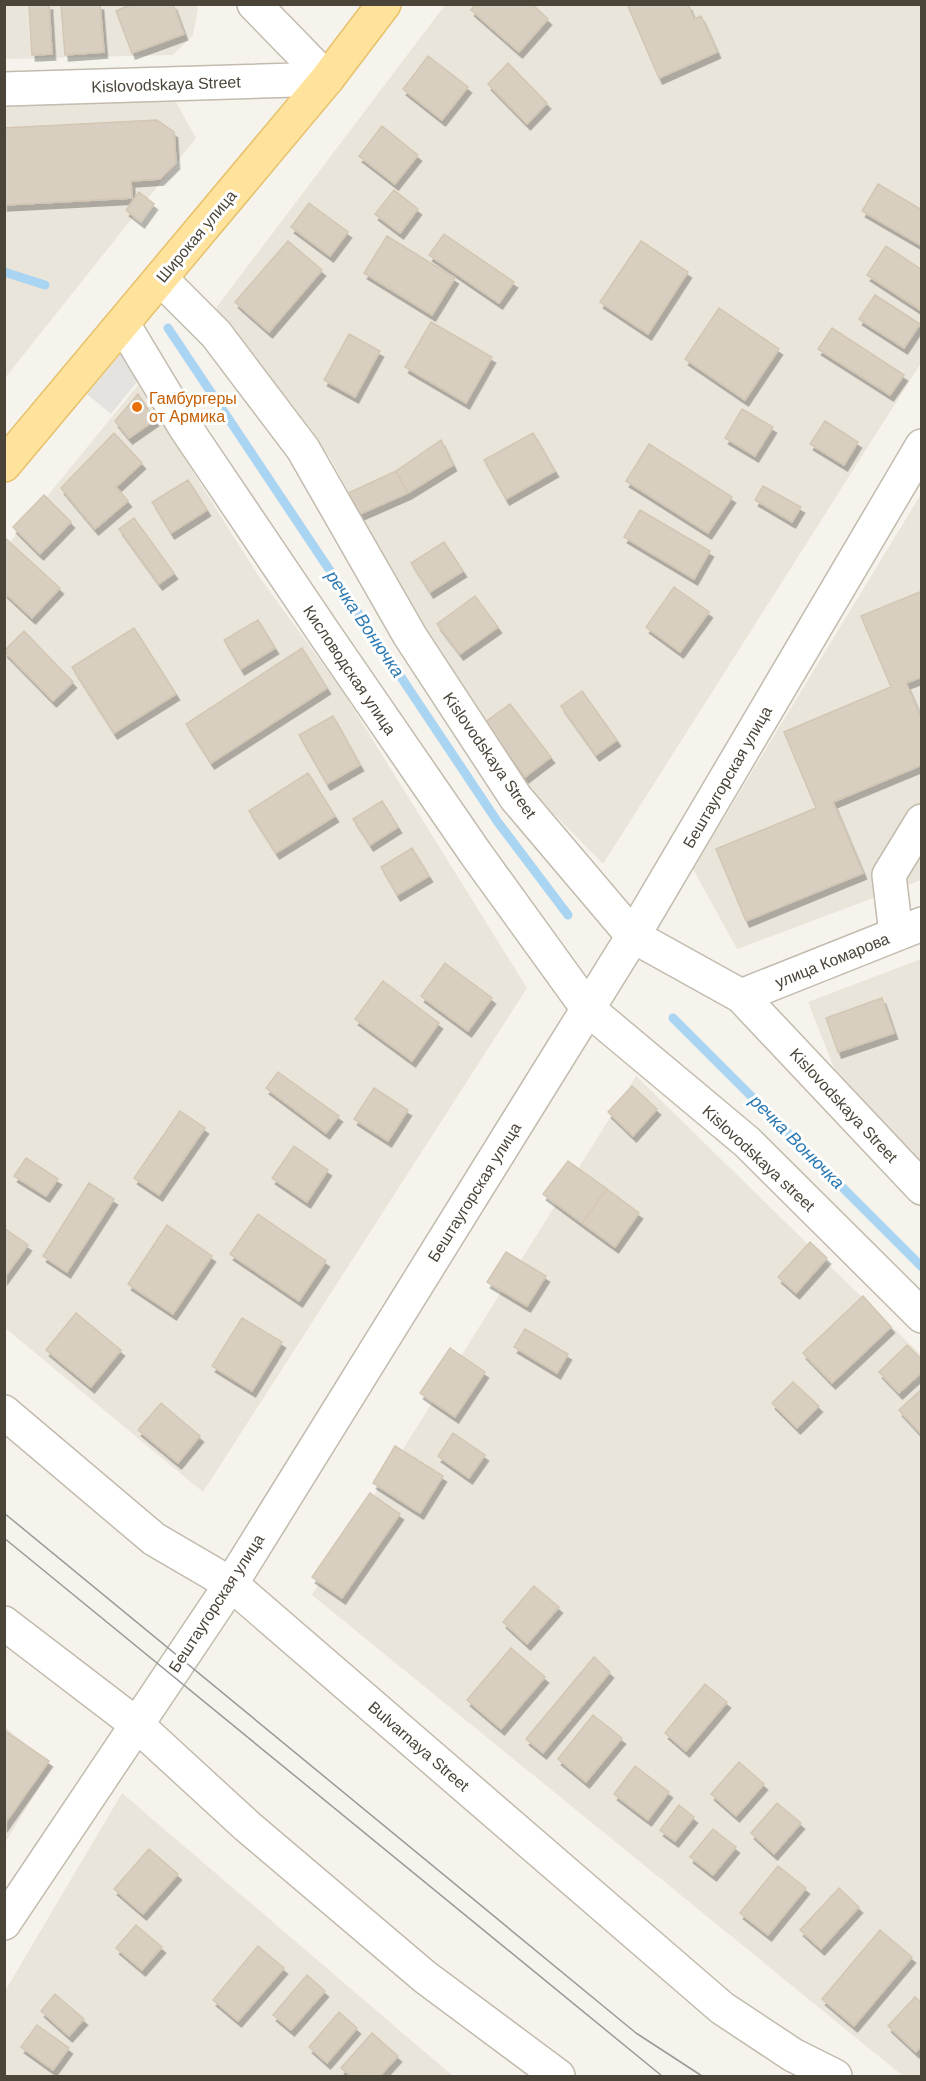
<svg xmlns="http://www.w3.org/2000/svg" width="926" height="2081" viewBox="0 0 926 2081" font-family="Arial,sans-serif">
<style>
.residential{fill:#eae5da}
.parking{fill:#e5e3e0}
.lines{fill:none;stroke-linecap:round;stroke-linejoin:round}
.stream{stroke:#a9d4f2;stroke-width:9}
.building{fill:#d8cfc1;stroke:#d3c7b4;stroke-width:1.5;filter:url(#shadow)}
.minor-casing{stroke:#c2bbae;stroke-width:36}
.major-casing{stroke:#e6c16a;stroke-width:36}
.minor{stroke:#fff;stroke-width:33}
.major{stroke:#ffe39c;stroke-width:33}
.tram{stroke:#9a9a9a;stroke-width:1.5}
.food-dot{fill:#e8710a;stroke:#fff;stroke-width:2}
.labels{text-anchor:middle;stroke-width:6;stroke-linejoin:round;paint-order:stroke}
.street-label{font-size:16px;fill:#4b4439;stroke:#fff}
.food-label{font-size:16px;fill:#c56008;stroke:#fff;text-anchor:start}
.water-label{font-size:18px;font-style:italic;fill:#2e7ab2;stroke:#fff}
</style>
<defs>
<filter id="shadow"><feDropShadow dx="3.5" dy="6" stdDeviation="0" flood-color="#0004"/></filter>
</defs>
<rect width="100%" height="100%" fill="#f6f3ec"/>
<path class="residential" d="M196 4 198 9 193 35 173 55 5 59 4 5Z
M445 5H921V363L603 864 536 796 413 610 329 456 216 308Z
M172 95 196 138 5 378V101Z
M138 385 258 575 343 692 527 988 203 1492 5 1328V548Z
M921 494V880L737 949 693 869Z
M921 959V1174L845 1096 808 1002Z
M636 1076 921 1355V2076H903L312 1595Z
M5 1727 52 1766 5 1843Z
M122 1793 165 1830 453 2076H5V1991Z"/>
<path class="parking" d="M124 350 146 371 111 414 87 394Z"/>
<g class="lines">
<path class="stream" d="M4 272 45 285
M168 328 497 821 568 915
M673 1018 922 1267"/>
</g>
<path class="building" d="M49 4 52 54 32 55 29 5Z
M61 4H100L104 52 65 55Z
M132 4H173L184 34 132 53 116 11Z
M476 4H532L548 19 519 52 471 10Z
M627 4H688L694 19 701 16 717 52 659 78Z
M428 56 468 87 442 120 403 89Z
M508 63 547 103 527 124 488 84Z
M157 120 174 132 176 163 160 179 131 181 132 198 4 205V128Z
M382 126 418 155 395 184 359 156Z
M878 184 922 210V246L862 211Z
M394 190 418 209 400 233 375 214Z
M139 192 154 204 141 222 126 210Z
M309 203 348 232 330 256 291 227Z
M444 234 514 282 499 303 429 255Z
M387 236 455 278 432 315 364 273Z
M288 241 322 270 269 332 235 302Z
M641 241 688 272 648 334 600 302Z
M886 246 922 270V311L867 275Z
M875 295 920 324 904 348 859 319Z
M719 308 779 349 745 400 685 359Z
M431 322 492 357 466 403 405 367Z
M832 328 904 375 890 395 818 349Z
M349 334 380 351 355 397 324 380Z
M138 394 155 420 129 438 115 421Z
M742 409 773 427 755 456 725 438Z
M825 421 858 442 844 465 810 444Z
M114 433 142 463 116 487 128 501 95 529 61 488Z
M533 433 555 471 506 499 484 460Z
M441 440 453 465 408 493 396 471Z
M649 444 732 497 708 533 626 481Z
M396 471 408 493 360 514 348 493Z
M188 480 207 510 171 533 152 502Z
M763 486 801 507 792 522 755 500Z
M44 495 71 522 40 554 13 527Z
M640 510 710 551 694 579 624 537Z
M134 518 174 573 159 584 119 529Z
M5 538 60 588 32 618 4 592Z
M444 542 463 571 430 592 411 563Z
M674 587 709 612 680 652 646 627Z
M922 591V677L906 683 922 720V765L833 802 863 873 746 921 716 849 816 808 784 732 891 687 861 616Z
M475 596 498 627 460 654 437 624Z
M258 620 275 648 241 669 224 640Z
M134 628 176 694 114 733 72 667Z
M24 631 73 682 53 701 4 651Z
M302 648 327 688 211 763 186 724Z
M582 691 617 740 596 755 561 706Z
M510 704 551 757 525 777 484 723Z
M333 716 360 765 327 784 299 735Z
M308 773 335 816 276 853 249 811Z
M382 801 398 827 370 845 353 819Z
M412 848 429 876 397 895 381 867Z
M445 963 492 998 468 1031 421 996Z
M383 981 439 1023 412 1061 355 1019Z
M882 998 894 1033 838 1052 826 1018Z
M278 1072 339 1116 326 1133 266 1088Z
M632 1086 657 1109 633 1136 608 1112Z
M374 1088 408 1110 388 1141 354 1119Z
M180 1111 205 1128 159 1195 134 1178Z
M294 1146 328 1170 307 1202 272 1178Z
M26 1158 58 1179 46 1196 14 1176Z
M568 1161 607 1189 582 1223 543 1194Z
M89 1183 114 1199 67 1272 43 1256Z
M607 1189 639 1213 615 1247 582 1223Z
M258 1214 326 1261 299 1301 230 1254Z
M167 1225 212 1256 173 1314 128 1284Z
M4 1228 28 1245 4 1278Z
M810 1242 827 1258 796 1293 778 1277Z
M506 1252 546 1276 527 1306 487 1282Z
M863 1296 891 1327 832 1383 803 1353Z
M76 1313 121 1350 91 1387 46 1350Z
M242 1318 282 1342 252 1391 212 1366Z
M525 1329 568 1354 557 1373 514 1347Z
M907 1345 922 1360V1372L899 1393 879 1372Z
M450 1348 485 1372 455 1417 420 1393Z
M793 1382 819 1406 797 1428 772 1403Z
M922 1389V1435L899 1410Z
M161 1403 200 1436 178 1463 138 1430Z
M453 1433 485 1455 469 1478 438 1456Z
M395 1446 443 1476 420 1513 373 1483Z
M370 1493 400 1514 342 1598 312 1577Z
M534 1586 559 1607 527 1644 503 1622Z
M511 1648 545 1677 501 1729 467 1700Z
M594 1657 610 1672 543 1753 526 1739Z
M705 1684 727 1702 686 1751 665 1733Z
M593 1715 622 1738 586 1782 558 1759Z
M4 1730 49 1761 4 1825Z
M739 1762 764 1784 736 1816 711 1794Z
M635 1766 669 1792 648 1820 614 1794Z
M777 1803 801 1823 774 1854 751 1833Z
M679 1805 694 1817 675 1841 660 1830Z
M713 1829 736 1847 713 1875 690 1857Z
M149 1849 178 1874 143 1914 114 1889Z
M778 1866 806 1888 768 1935 740 1913Z
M839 1888 859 1907 821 1949 800 1930Z
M136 1925 162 1947 142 1970 116 1948Z
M880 1930 912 1957 854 2026 822 1999Z
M258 1946 284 1968 238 2021 213 2000Z
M307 1975 325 1991 291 2030 273 2015Z
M55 1994 84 2019 69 2036 41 2011Z
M915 1997 922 2003V2045L916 2052 888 2026Z
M339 2012 357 2028 327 2063 309 2047Z
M37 2025 69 2048 53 2070 21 2047Z
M372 2033 398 2056 380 2076H351L341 2068Z"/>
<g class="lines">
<g class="minor-casing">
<path id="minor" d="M254 4 327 79
M4 89 327 79
M161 279 216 334 303 449 410 636 516 798 633 936 741 996 922 1188
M123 324 185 427 324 633 476 854 588 1009 747 1142 922 1316
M896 934 889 875 922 821
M741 996 922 924
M4 1412 154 1539 231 1584 722 2008 793 2055 835 2076
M4 1623 136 1724 247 1826 425 1977 558 2076
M4 1923 231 1584 633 936 922 446"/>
</g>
<g class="major-casing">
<path id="major" d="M4 465 327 79 384 4"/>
</g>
<use href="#minor" class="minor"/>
<use href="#major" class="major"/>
<path class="tram" d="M4 1513 636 2033 702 2076
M4 1538 662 2076"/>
</g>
<circle class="food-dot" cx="137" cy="407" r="6"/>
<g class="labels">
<g class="street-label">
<text transform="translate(166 84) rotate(-2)" y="6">Kislovodskaya Street</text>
<text transform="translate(196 236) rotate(-50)" y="6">Широкая улица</text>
<text transform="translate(350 670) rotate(56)" y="6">Кисловодская улица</text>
<text transform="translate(490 755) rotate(55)" y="6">Kislovodskaya Street</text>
<text transform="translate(727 777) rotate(-60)" y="6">Бештаугорская улица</text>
<text transform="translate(832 960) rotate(-22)" y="6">улица Комарова</text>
<text transform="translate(844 1105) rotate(47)" y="6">Kislovodskaya Street</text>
<text transform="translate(759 1158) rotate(43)" y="6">Kislovodskaya street</text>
<text transform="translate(474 1192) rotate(-58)" y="6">Бештаугорская улица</text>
<text transform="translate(216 1603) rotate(-57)" y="6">Бештаугорская улица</text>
<text transform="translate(419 1746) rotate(41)" y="6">Bulvarnaya Street</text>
</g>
<g class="food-label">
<text x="149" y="404">Гамбургеры<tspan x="149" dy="18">от Армика</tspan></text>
</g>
<g class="water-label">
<text transform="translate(365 624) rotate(56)" y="6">речка Вонючка</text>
<text transform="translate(797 1142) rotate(45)" y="6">речка Вонючка</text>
</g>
</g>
<rect width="926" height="2081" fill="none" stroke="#4b4439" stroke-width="12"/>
</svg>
